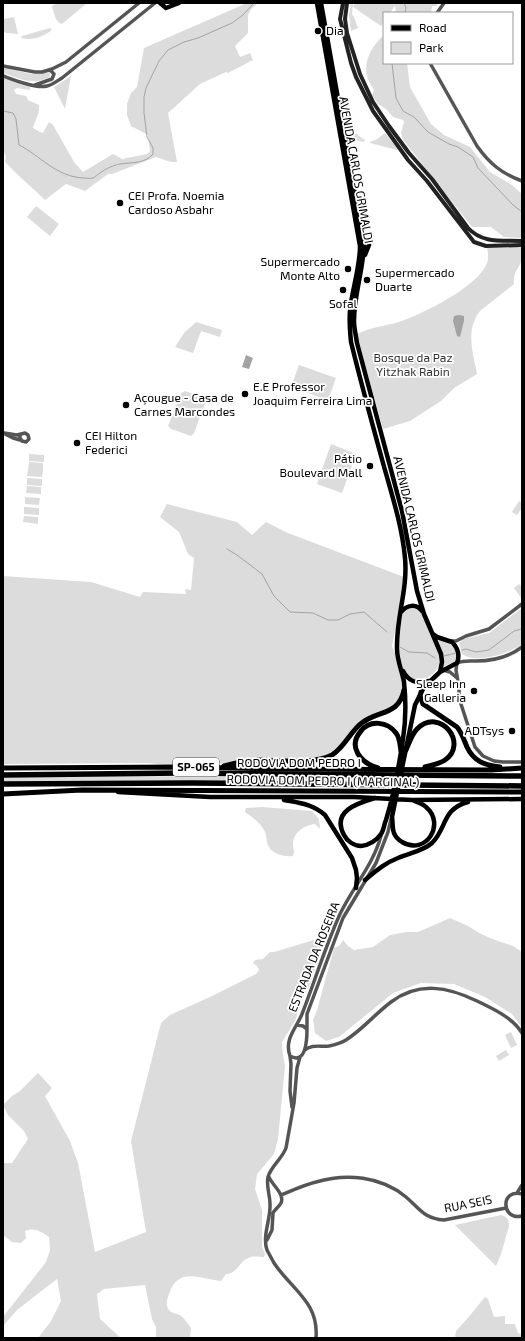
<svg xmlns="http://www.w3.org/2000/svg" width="525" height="1341" viewBox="0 0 525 1341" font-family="'Exo 2',sans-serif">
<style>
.green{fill:#dcdcdc}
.water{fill:#a3a3a3}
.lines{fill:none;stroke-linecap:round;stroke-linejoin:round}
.stream{stroke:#a3a3a3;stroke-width:1}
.tertiary{stroke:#555;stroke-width:3.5}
.secondary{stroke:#222;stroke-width:4}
.primary{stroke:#000;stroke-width:4.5}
.trunk{stroke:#000;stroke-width:5}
.motorway{stroke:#000;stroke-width:5.5}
.poi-dot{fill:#000;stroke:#fff;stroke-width:1.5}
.labels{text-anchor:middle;stroke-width:3.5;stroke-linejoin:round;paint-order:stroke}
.shield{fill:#fff;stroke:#4c4c4c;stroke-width:1}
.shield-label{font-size:11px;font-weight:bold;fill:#000}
.poi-label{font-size:12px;fill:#000;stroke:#fff;text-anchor:start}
.street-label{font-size:12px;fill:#000;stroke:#fff}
.park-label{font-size:12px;fill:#333;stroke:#fff}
</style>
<rect width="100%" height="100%" fill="#fff"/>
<path class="green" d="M58 3H87L62 24 59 23 56 19 52 7 53 5Z
M247 3H258L251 9 248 15V33L235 46 240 57 250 53 253 60 228 73 226 72 200 84 168 113 177 162H171L156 157 112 174H108L85 191 66 184 45 200C32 187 18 176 5 162L6 157 3 149V78L30 87V90L17 88 14 90 16 94 26 96 28 100 39 105C40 114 35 120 33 128L40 132 43 133 49 122 53 125 74 162 83 172 113 154 122 159 147 154 150 151 148 135 131 126 127 115V104L131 93 137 87 144 48Z
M351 3H353L352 14 354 17 358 28 351 31 349 15Z
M355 3H392L395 5 394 3H438L436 6H432L431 13H396L395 6 390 13H384V22L381 26 353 7Z
M14 17 18 34 6 33 3 31 4 19Z
M50 28 52 30C42 37 33 41 21 38L22 36Z
M384 35V63H407L410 87 431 124 444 135 470 147 490 172 512 185 522 194V238L504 237 491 227H472L403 140 401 133 404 122 403 120 393 117 386 109 377 103 372 95 374 90C372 86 368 81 367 76 363 60 373 45 384 35Z
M3 68 32 74 48 72 50 73V77C32 86 21 79 3 73Z
M71 76 65 109 54 87Z
M346 123 352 131 365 140 364 142 355 140 352 143 350 142Z
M385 133 397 147V150L370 143V142L377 139Z
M36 206 59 224 50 236 27 217Z
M516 247 522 248C522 252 523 258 521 262 517 271 513 273 514 284L480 311C465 330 473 353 477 374L454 388 441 401 410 421 383 429 361 351 357 334C371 327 385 326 399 322 422 314 478 287 487 263 489 258 488 252 487 248Z
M196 322 222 330 220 337 201 331 193 353 175 347 184 333Z
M299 365 336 378 328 400 291 387Z
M185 391 205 398 206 401 194 433 191 436 171 429 168 426 181 393Z
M331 444 356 454 342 493 317 484Z
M29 454 44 455V462L29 461Z
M29 462 43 463V470L28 469Z
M28 469 43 470 42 477 27 476Z
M27 478 42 479V486L27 485Z
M27 486 41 487V494L26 493Z
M25 497 40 498 39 505 25 504Z
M519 501 522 503V508L517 515 512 512Z
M167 504 237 522 252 535 266 522 288 533 404 577 402 598 392 646 400 666 403 694 396 704 364 721 347 736 340 745 330 753 313 761H248L184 767 147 763 3 764V576L91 582 140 597 143 592 186 594 185 589 191 590 194 558 188 554 179 532 160 517Z
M24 507 39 508V515L24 514Z
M24 516 38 517V524L23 522Z
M519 584 522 587V599L514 588Z
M411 608H417L421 612 440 655C440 664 438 671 430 676 426 679 421 680 415 679 396 675 398 642 400 627 401 622 401 617 403 612 405 610 408 609 411 608Z
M522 608V644C509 654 476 664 462 654L459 643 463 639 489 633Z
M435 638C448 642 453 642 457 655L454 662 443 667Z
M67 776 380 777 391 778 390 783 67 781 3 782V777Z
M262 807 312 811 319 819 320 829 315 824C305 825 293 832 293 844 293 850 295 850 293 856 284 857 271 854 268 845 266 840 267 835 264 830 260 823 252 817 245 812L246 808Z
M450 918 468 926 481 934 495 940 513 946 522 952V1028L512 1014 485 997 454 984 421 983 393 993 339 1037 326 1041 315 1033 313 1020 317 1010 334 948 340 945 343 940 348 946 354 950 373 947 390 935 406 932H418Z
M324 937 322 947 318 948 316 950 320 954 309 987 305 992 295 1021 282 1042 283 1055 285 1066 278 1139 274 1154 257 1174 255 1189 262 1210V1247L265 1254 264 1257C260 1257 254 1256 251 1257 239 1260 238 1274 226 1274L221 1281C200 1279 178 1266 169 1294 167 1299 166 1304 168 1309 171 1314 177 1313 181 1316 185 1319 188 1324 191 1328L190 1338H156V1327L152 1319 145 1285 104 1289 97 1294 100 1319 121 1338H38L51 1321 61 1301 57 1279 17 1310 3 1326V1317L46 1262 50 1250 49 1237C41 1231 34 1227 25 1231L26 1238 21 1243 12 1242 3 1235V1163H12L28 1139 24 1131 8 1115 3 1105 12 1096 20 1091 38 1073 52 1088 45 1096 70 1141 78 1163 95 1252 146 1232 131 1141 161 1023 170 1015 212 996 256 974 259 970 257 966 253 963 255 960 263 959 270 952H274Z
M511 1032 517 1045 511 1048 505 1035Z
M506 1050 509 1055 499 1061 496 1056Z
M501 1215C507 1217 509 1219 509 1226L501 1254 496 1266 455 1225Z
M485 1297 488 1299 494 1317 505 1316V1324H515L518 1333 522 1335V1338H455L456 1331 467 1319Z"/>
<path class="water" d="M459 315 464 316V321L460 337 457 336 453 321 454 316Z
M246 355 253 358 249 369 242 367Z"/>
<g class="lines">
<path class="stream" d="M404 3 406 8 405 13
M392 63 396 98 403 111 414 117 428 132 449 144 458 147 473 157 478 168 513 205 522 212
M3 111 13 113 16 119 19 145C41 156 56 177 84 178 86 178 90 179 93 178 95 177 98 174 100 173 105 169 114 165 120 164 132 162 145 164 153 154V148L147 137 144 113V97L146 88 159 61 168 50 184 42 198 38 232 23 243 15 254 3
M227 549 237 555 262 574 274 596 290 612 313 613 328 620H338L350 614 364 612 387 632
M400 647 409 652 427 653 435 658
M462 650 466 649 476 652 489 650 514 631 522 629
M444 656 456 653"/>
<path class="tertiary" d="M437 13 444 3
M430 63 477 146C489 163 502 174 522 181
M3 66 35 72H42L52 69 66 62 139 3
M3 76C14 80 36 89 47 86 52 85 57 81 62 78L155 3
M35 85 52 79 54 74 50 70
M4 433 17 435 25 433 28 435 29 439 26 442 22 441 20 438V435
M5 434 13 438 20 440
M450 641H456L466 636 489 629 522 604
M522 647C509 657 492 661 476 661 469 661 464 660 457 663L456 670 459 687V698L475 747 483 756 494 761 503 762H522
M443 670 450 672 457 678
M297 1025 303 1026 307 1029C307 1040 306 1065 290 1056 284 1039 296 1029 302 1014 315 981 325 947 340 914 353 887 373 865 381 836
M307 1028V1014L343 918 376 863 388 832 391 819
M305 1050C312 1044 320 1047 329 1046 334 1045 341 1043 346 1040 362 1030 375 1014 391 1002 419 981 448 987 477 1001 493 1009 512 1017 522 1033
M290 1056 291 1064 290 1091 292 1107
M300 1057 297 1068 294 1103 286 1148C282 1159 271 1166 268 1177 266 1186 270 1195 270 1204 271 1219 262 1235 267 1250 269 1254 272 1259 274 1263 292 1290 319 1302 316 1338
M517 1193 522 1185
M522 1194C500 1188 501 1221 522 1216
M281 1195C293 1190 304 1185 316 1182 346 1173 381 1176 406 1197 419 1208 424 1219 444 1220L506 1208
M267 1240 272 1230 273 1213C275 1209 279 1207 281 1203 285 1194 272 1185 269 1177"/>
<path class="secondary" d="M343 3 340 19 351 63 356 77 373 111 408 160 427 181 474 242 486 246 522 245
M347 3 345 19 347 33 360 74 373 102 389 126 409 153 432 179 468 228C483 244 502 240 522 241"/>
<path class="primary" d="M160 3 166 8 179 3
M317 3 360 246C360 268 352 289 350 311 349 322 350 332 351 342 361 383 372 423 383 463 392 495 402 526 405 558 408 590 396 617 397 649 397 660 402 671 404 682 406 701 406 720 403 739 399 766 394 794 386 820 384 824 384 830 381 834 376 841 370 845 361 846 354 846 347 841 344 835 331 811 358 803 375 798
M321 3 364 245C363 271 354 295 354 321 354 328 356 336 357 343L402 511 417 591 424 614 441 654 442 662 440 672 424 687 415 705 392 817C393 822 392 828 394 833 395 836 399 840 402 842 426 856 446 824 426 807 422 803 417 802 412 800
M365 255 369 245
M401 612C407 605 416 603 422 611
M433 634 437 637 452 642C458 648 460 655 457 663L440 672
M403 671C408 681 418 685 428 681
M118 792 210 797H354L412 800 522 799
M284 800C300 803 313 804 325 815L352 858 356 870 357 878 356 888
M365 880C376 871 385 863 398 858 410 853 423 851 432 843 447 828 442 809 468 802"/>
<path class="trunk" d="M421 692 420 696 423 704 457 727C462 733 464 740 467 747 474 762 485 765 500 767
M406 750C409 743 412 734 417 729 440 706 469 744 445 760 439 764 432 765 425 767
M224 766C235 763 246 761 257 760 278 760 314 765 332 755 345 747 351 730 363 722 380 710 399 715 404 690
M3 768 184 767 277 769 491 770 522 768
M378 768C361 763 347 747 361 731 370 719 388 722 396 733 400 738 400 745 401 751
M3 794 82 790 522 792"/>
<path class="motorway" d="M3 775 181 773 522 776
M3 784 192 783 522 786"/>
</g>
<g class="poi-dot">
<circle cx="318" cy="31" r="4"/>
<circle cx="120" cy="203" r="4"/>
<circle cx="348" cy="269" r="4"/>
<circle cx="367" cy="280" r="4"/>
<circle cx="343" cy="290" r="4"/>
<circle cx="245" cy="394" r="4"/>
<circle cx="126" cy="405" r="4"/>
<circle cx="77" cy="443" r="4"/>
<circle cx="370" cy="466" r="4"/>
<circle cx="474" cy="691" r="4"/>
<circle cx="512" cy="731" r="4"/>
</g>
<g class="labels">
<rect class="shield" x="173" y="758" width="46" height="18" rx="3"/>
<g class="shield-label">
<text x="196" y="771">SP-065</text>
</g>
<g class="poi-label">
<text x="326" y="35">Dia</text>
<text x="128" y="200">CEI Profa. Noemia<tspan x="128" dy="14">Cardoso Asbahr</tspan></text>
<text x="340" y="266" text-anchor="end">Supermercado<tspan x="340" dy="14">Monte Alto</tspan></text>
<text x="375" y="277">Supermercado<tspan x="375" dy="14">Duarte</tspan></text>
<text x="343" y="308" text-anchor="middle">Sofal</text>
<text x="253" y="391">E.E Professor<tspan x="253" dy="14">Joaquim Ferreira Lima</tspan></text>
<text x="134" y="402">Açougue - Casa de<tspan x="134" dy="14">Carnes Marcondes</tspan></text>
<text x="85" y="440">CEI Hilton<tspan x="85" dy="14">Federici</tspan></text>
<text x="362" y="463" text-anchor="end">Pátio<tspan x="362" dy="14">Boulevard Mall</tspan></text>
<text x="466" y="688" text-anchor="end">Sleep Inn<tspan x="466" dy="14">Galleria</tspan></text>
<text x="504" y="735" text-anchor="end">ADTsys</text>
</g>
<g class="street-label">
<text transform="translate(356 170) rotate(80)" y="4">AVENIDA CARLOS GRIMALDI</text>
<text transform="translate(414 529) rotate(77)" y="4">AVENIDA CARLOS GRIMALDI</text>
<text x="299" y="767">RODOVIA DOM PEDRO I</text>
<text transform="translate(323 781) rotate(1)" y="4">RODOVIA DOM PEDRO I (MARGINAL)</text>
<text transform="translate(314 957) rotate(-68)" y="4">ESTRADA DA ROSEIRA</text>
<text transform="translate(468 1204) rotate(-11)" y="4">RUA SEIS</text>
</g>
<g class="park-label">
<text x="413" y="362">Bosque da Paz<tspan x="413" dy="14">Yitzhak Rabin</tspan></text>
</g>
</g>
<rect width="525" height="1341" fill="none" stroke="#000000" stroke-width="8"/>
<rect x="383" y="12" width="130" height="52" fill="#ffffff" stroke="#999999"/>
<rect x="391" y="25" width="20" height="6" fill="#000000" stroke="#999999"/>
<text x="419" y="32" font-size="12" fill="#000000">Road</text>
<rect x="391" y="42" width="20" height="12" fill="#dcdcdc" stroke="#999999"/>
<text x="419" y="52" font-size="12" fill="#000000">Park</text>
</svg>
